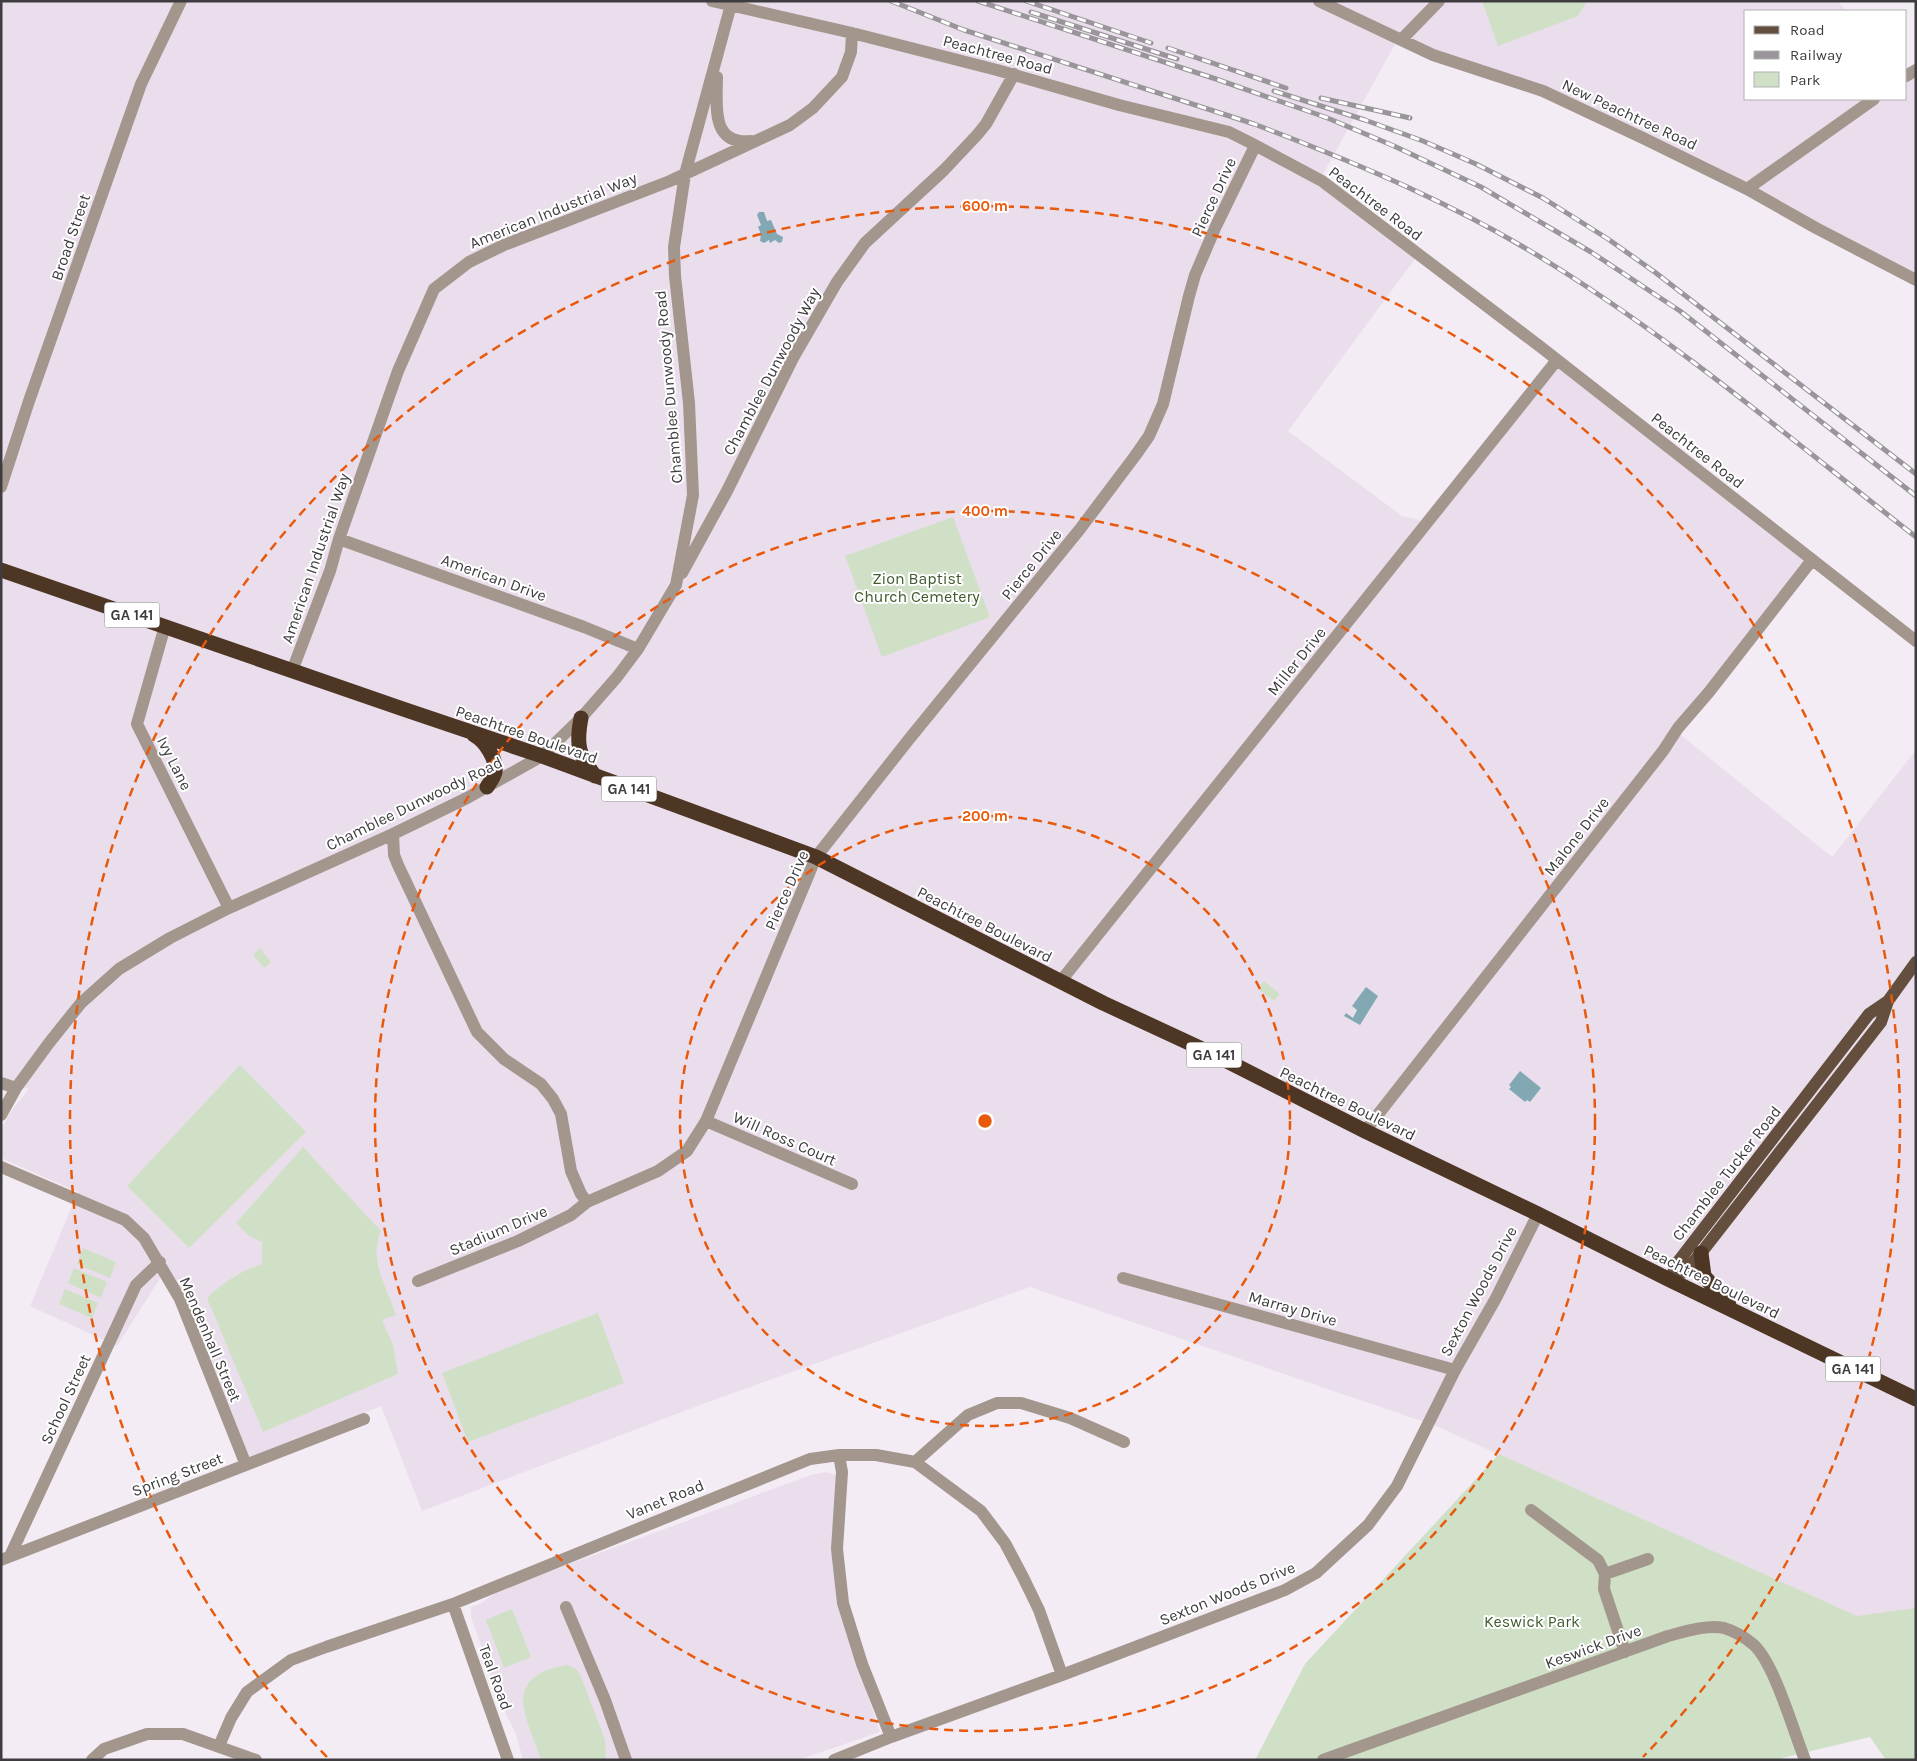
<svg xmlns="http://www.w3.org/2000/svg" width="1917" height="1761" viewBox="0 0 1917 1761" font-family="Karla,sans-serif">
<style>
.built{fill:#eadeec}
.green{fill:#d0e0c7}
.water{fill:#82a8b4}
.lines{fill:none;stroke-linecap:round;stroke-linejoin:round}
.minor{stroke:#a3968d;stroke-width:12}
.major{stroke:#644f3f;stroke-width:12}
.highway{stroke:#4d3624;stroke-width:15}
.rail-casing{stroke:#99959a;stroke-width:5}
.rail{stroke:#fff;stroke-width:3;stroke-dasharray:9;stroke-linecap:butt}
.ring{fill:none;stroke:#e8590c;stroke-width:2.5;stroke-dasharray:9 6}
.labels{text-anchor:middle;stroke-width:4;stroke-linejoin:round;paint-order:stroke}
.shield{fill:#fff;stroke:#787679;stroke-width:1}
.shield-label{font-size:15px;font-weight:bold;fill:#3e3c3f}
.street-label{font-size:16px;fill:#3e3c3f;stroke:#fff}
.park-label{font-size:16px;fill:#425b2f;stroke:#fff}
.centre{fill:#e8590c;stroke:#fff;stroke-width:2.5}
.ring-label{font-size:15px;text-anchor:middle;font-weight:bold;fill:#e8590c;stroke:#fff;stroke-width:4;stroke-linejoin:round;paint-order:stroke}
</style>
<rect width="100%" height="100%" fill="#f3ecf4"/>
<path class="built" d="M1 1H1837L1847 11H1746V99H1906V66L1911 72 1916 70V279L1577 105 1399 37 1321 178 1420 252 1288 431 1402 516 1419 520 1424 523 1557 360 1812 560 1671 727 1832 857 1916 750V1640H1897L1792 1587 1436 1426 1030 1287 700 1405 422 1511 381 1406 238 1465 226 1421 178 1303 161 1277 117 1346 30 1306 78 1192 1 1158V1130L9 1114 29 1089 1 1082Z
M826 1472 836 1475 844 1624 880 1732 798 1760H523L516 1734 504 1710 471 1617V1607L480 1604 497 1592 548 1572 811 1475Z"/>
<path class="green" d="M1482 1H1587L1578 16 1498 46Z
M953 517 990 617 882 657 845 556Z
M260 948 271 962 264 968 253 955Z
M1264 981 1280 994 1274 1001 1258 989Z
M240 1065 306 1132 189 1248 127 1186Z
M303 1147 381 1231C368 1261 387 1287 396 1315L382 1320 393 1345 398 1374 263 1432 207 1298C225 1281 239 1272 262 1264V1242L249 1236 236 1223Z
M83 1248 116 1262 110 1278 77 1264Z
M74 1268 107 1282 101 1298 68 1283Z
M65 1289 98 1303 92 1318 59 1304Z
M598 1313 624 1383 468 1442 442 1373Z
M1499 1454 1857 1616 1916 1608V1760H1886L1870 1737 1782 1758V1760H1255L1305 1664Z
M512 1609 531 1657 504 1668 486 1620Z
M567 1665 576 1669 580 1674 605 1740 606 1760H541C526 1716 500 1677 567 1665Z"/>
<path class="water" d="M759 212H764L767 221 771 220 777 234 783 237 782 242 779 243 775 240 770 243 769 240 764 243 760 241 761 234 758 227 761 225 757 215Z
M1366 987 1378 996 1360 1025 1344 1016 1346 1013 1353 1018 1357 1010 1352 1006Z
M1520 1071 1541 1088 1530 1102 1527 1100 1525 1102 1509 1089 1511 1087 1509 1085Z"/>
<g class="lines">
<path class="minor" d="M712 1 852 33 997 70 1119 105 1229 132 1249 142 1322 181 1542 348 1916 641
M1319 1 1433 55 1543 91 1645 139 1747 189 1816 228 1916 280
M1402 39 1439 1
M1906 76 1916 70
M717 77C717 105 710 145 751 141
M1747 189 1874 99
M1 487 29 401 141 84 181 1
M339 539 584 627 638 649
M682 573 727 491 793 358 837 282 865 243 944 170 977 135 986 124 1014 74
M165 626 137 724 229 908
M292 671 330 571 339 539 398 371 434 289 469 262 504 245 670 181 790 125 813 108 842 77 851 52 852 33
M393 834 394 855 398 865 477 1032 504 1059 541 1084 553 1099 561 1114 571 1171 581 1194 587 1202
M1060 982 1557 360
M1 1083 16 1088
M1 1115 16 1088 49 1043 81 1003 119 969 170 938 229 908 393 834 467 798 542 756 581 718 617 677 638 649 676 585 693 495 689 403 675 276 674 247 685 174 732 1
M706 1121 852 1184
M1365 1131 1663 751 1678 728 1709 692 1812 560
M1 1167 125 1220 144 1238 180 1299 246 1465
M1123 1278 1455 1370
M418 1281 518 1241 571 1215 587 1202 658 1171 687 1151 706 1121 816 857 910 738 1080 529 1135 456 1149 436 1163 404 1189 296 1195 275 1216 226 1255 146
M839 1455 842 1472 837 1549 843 1603 862 1664 891 1737
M915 1462 968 1415 997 1403H1021L1070 1418 1124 1442
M1531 1510 1598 1560 1605 1574 1604 1589 1625 1652
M10 1556 136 1285 160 1262
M1 1560 364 1419
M1605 1574 1648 1559
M453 1604 508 1760
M566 1607 605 1700 626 1760
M219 1746 231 1718 247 1692 291 1660 326 1647 453 1604 810 1459 839 1455H876L915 1462 981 1511 1005 1543 1023 1577 1039 1610 1062 1675
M92 1760 104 1749 147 1734H183L256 1760
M834 1760 891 1737 1062 1675 1285 1590 1316 1573 1368 1525 1397 1486 1455 1370 1496 1298 1538 1214
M1323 1760 1668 1636C1683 1632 1708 1624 1724 1628 1734 1631 1746 1638 1754 1645 1775 1665 1793 1730 1805 1760"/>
<path class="major" d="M1670 1280 1686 1270 1701 1253 1881 1022 1888 1001 1916 962
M1670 1280 1677 1263 1869 1014 1888 1001"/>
<path class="highway" d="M1 570 403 709 542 756 816 857 1103 1003 1215 1055 1365 1131 1538 1214 1670 1280 1916 1399
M581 718C576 745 578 754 595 776
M474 735C485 741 497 759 495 772 494 777 490 782 487 787
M1701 1253 1704 1276 1729 1305"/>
<g class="rail-casing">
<path id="rail" d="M891 1 964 30 1254 124C1357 163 1460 206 1553 265 1681 345 1797 444 1916 537
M978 1 1216 79 1325 117 1394 146 1481 187 1591 252 1680 311 1916 496
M1026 1 1151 43
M1031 12 1177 59
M1168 48 1286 88
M1274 91 1365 120 1423 141 1476 164 1543 198 1608 239 1656 273 1916 474
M1321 98 1410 118"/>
</g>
<use href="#rail" class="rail"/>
</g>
<g class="ring">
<circle cx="985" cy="1121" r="305"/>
<circle cx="985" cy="1121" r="610"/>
<path d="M327 1757A915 915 0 1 1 1643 1757"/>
</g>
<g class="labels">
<g class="shield">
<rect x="104.5" y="602.5" width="55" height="25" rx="4"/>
<rect x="601.5" y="776.5" width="55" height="25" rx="4"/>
<rect x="1186.5" y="1042.5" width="55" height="25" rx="4"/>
<rect x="1825.5" y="1356.5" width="55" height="25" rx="4"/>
</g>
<g class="shield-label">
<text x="132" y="620">GA 141</text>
<text x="629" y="794">GA 141</text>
<text x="1214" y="1060">GA 141</text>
<text x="1853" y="1374">GA 141</text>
</g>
<g class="street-label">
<text transform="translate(998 54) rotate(15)" y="6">Peachtree Road</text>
<text transform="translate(1630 114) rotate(25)" y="6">New Peachtree Road</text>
<text transform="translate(1213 197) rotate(-65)" y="6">Pierce Drive</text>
<text transform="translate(1376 203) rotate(37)" y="6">Peachtree Road</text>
<text transform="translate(553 210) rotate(-22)" y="6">American Industrial Way</text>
<text transform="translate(70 237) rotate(-71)" y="6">Broad Street</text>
<text transform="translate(771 371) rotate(-62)" y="6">Chamblee Dunwoody Way</text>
<text transform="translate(668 387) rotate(-95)" y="6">Chamblee Dunwoody Road</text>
<text transform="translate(1698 450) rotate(38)" y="6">Peachtree Road</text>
<text transform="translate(315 558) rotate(-71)" y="6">American Industrial Way</text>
<text transform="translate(1031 564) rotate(-51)" y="6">Pierce Drive</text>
<text transform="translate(494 577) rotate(20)" y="6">American Drive</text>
<text transform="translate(1296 661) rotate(-51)" y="6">Miller Drive</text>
<text transform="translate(527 734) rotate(19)" y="6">Peachtree Boulevard</text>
<text transform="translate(175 763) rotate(63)" y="6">Ivy Lane</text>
<text transform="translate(414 803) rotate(-26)" y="6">Chamblee Dunwoody Road</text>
<text transform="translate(1576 836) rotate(-52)" y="6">Malone Drive</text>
<text transform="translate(786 890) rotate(-66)" y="6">Pierce Drive</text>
<text transform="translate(985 924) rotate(27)" y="6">Peachtree Boulevard</text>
<text transform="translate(1348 1103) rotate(26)" y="6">Peachtree Boulevard</text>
<text transform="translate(785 1138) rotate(24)" y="6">Will Ross Court</text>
<text transform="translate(1726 1173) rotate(-52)" y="6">Chamblee Tucker Road</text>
<text transform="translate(498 1230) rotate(-23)" y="6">Stadium Drive</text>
<text transform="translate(1712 1281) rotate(26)" y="6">Peachtree Boulevard</text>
<text transform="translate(1478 1291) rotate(-62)" y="6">Sexton Woods Drive</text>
<text transform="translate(1293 1308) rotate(16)" y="6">Marray Drive</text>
<text transform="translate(211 1339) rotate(67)" y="6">Mendenhall Street</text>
<text transform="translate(65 1399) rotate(-65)" y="6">School Street</text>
<text transform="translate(177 1474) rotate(-21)" y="6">Spring Street</text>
<text transform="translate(665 1499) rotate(-22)" y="6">Vanet Road</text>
<text transform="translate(1227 1593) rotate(-22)" y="6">Sexton Woods Drive</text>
<text transform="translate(1593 1646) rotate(-20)" y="6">Keswick Drive</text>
<text transform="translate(496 1677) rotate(70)" y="6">Teal Road</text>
</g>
<g class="park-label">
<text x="917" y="584">Zion Baptist<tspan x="917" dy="18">Church Cemetery</tspan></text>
<text x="1532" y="1627">Keswick Park</text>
</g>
</g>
<circle cx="985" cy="1121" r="8" class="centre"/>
<g class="ring-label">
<text x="985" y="211">600 m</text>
<text x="985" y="516">400 m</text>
<text x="985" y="821">200 m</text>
</g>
<rect width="1917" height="1761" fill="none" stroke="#3e3c3f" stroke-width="5"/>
<rect x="1744" y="10" width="162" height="90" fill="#ffffff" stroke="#b2b1b2"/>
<rect x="1754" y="26" width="25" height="8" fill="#644f3f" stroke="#b2b1b2"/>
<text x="1790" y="35" font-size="15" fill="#3e3c3f">Road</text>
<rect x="1754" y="51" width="25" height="8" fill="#99959a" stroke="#b2b1b2"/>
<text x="1790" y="60" font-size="15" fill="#3e3c3f">Railway</text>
<rect x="1754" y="72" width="25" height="15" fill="#d0e0c7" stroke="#b2b1b2"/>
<text x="1790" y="85" font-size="15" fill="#3e3c3f">Park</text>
</svg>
